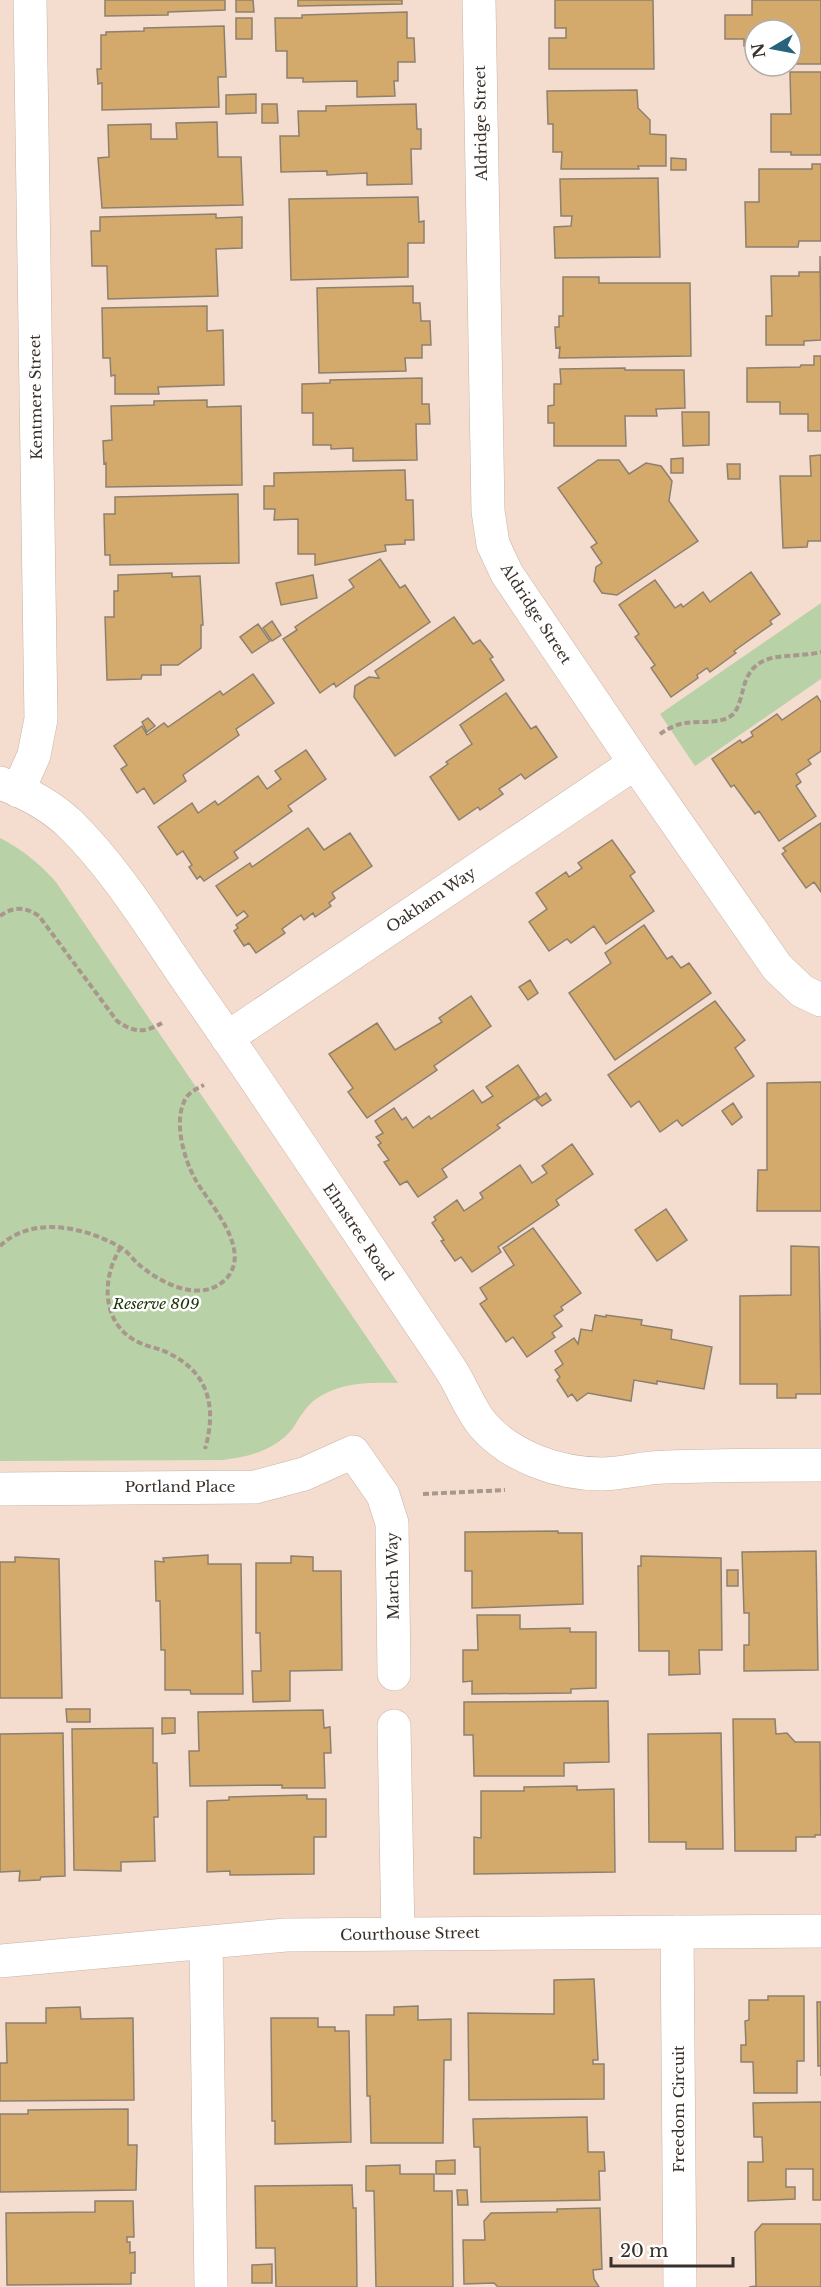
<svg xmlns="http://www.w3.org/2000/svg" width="821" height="2287" viewBox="0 0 821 2287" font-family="'Libre Baskerville',serif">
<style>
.green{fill:#b9d1a6}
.building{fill:#d3a96c;stroke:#8e806e;stroke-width:1.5}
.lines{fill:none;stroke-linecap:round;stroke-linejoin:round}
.minor-casing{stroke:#c9b3a5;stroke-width:34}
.path{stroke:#a8978c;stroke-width:4;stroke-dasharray:6 3;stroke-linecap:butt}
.minor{stroke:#fff;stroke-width:33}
.labels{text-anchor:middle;stroke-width:5;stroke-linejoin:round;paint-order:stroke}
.street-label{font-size:15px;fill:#39302a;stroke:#fff}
.park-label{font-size:15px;font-style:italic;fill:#203608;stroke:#fff}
</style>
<rect width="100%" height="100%" fill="#f4ddcf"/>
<path class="green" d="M821 603V679L695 766 660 714Z
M0 838C23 850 39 863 56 882L398 1383C370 1382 340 1382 316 1399 306 1406 300 1417 293 1428 276 1450 249 1457 223 1460L0 1461Z"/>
<path class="building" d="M105 0H225V10L168 12V15L105 16Z
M236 0H253L254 12H236Z
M298 0H402V4L298 6Z
M555 0H653L654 69H549V38H566V28H555Z
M752 0H821V64H791V30H755V64L753 65V49H751V45L744 46V39H725V15H752Z
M407 12V38H414L415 62H398V81H394L395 96 357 97V81L303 82V78H287V51H276L275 18H302V15Z
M236 18H252V39H236Z
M224 26 226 77H218L219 107 102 110V83L98 84 97 69H101V35H106V32L144 31V28Z
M790 72H821V155H791V152H771V114H791Z
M637 90 638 108 650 120V134L666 135V166H638L639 169H561L562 152H553V124H548L547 91Z
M256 94V113L226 114V95Z
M262 104H277L278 123H262Z
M416 104 417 129H421V149H411L412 184 367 185V173L327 175V171L281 172 280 136H299L298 111H326V106Z
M217 122 218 157H241L243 205 102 208 98 158 109 157 108 125 151 124V139H177L176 123Z
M671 158 686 159V170H671Z
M812 164H821V241H799L798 247H746L745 202H759V169H812Z
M658 178 660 257 555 258 554 227 571 226 572 216H561L560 179Z
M418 197 419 222 424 221V243H408V277L291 280 289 199Z
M216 214V218L242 217V248L216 249 218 296 108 299 107 266H92L91 231H100V217Z
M820 256 821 340 804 341V345H766V316H772L771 276H799V272H820Z
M563 277H599V283H690L691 356 559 358 560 347 556 348 555 327H559V316H563Z
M413 286V303H420L421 321H430L431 345H422V358H405L406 371 319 373 317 288Z
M207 306V331L223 330 224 385 158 387 159 394H115V375L111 376 110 358H103L102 308Z
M814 356H821V431H808V414H780V402H747V368L800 367 801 365H814Z
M625 368V370H684L685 408 656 409 657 416H625L626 446H554V423H548V406L554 405V384H561L560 369Z
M422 378V404H429L430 424H416L417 460 353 461V448L331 449V445H313V413H302V384L330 383V380Z
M207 400V407L241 406 242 485 106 487V463L104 464 103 441 112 440 111 406 154 405V401Z
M682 412H709V445L683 446Z
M821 455V541H808L807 547 783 548 780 476H811L810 456Z
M683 458V473H671V459Z
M598 460H619L629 474 646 463 661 466 672 481 669 501 698 541 617 595 602 593 594 581 596 567 602 563 591 547 597 543 558 488Z
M727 464H740V479H728Z
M405 470 406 500H413L414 540H405V544L385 545 386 551 315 565V554H298V519L274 520 275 509H264V486H274V473Z
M238 494 239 563 110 565V555H105L104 514H115V497Z
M380 559 400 588 405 585 430 622 336 687 334 683 320 693 283 639 297 630 295 627 354 587 349 580Z
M751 572 780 614 770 621 772 624 734 651 736 653 710 672 707 668 697 675 698 678 671 697 651 668 655 665 635 637 639 634 619 605 655 580 675 608 681 604 683 607 703 592 710 602Z
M172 573V577L200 576 203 625H201V648L178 665H161V675H142L141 679 107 680 105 617H114V591H118V575Z
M313 575 317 598 281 605 276 583Z
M454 617 473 644 480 640 493 657 490 659 504 680 395 756 354 697 355 686 369 677 379 678 375 671Z
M272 621 281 635 272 641 263 628Z
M258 624 270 641 252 653 240 637Z
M253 674 274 703 236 729 239 735 183 775 186 781 154 804 144 788 137 793 121 769 127 765 114 746 142 726 147 735 164 723 168 727 220 691 223 695Z
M506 693 531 729 536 726 557 757 525 779 521 774 499 789 503 794 480 810 478 807 459 820 430 777 448 764 446 762 472 744 460 725Z
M817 696 821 702V751L808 760 811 764 796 774 801 782 796 786 816 816 779 841 759 811 755 814 734 785 731 787 712 759 740 740 742 743 753 736 751 732 777 714 782 720Z
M148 718 155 726 147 732 142 722Z
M306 750 326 779 288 806 292 811 234 852 238 858 204 881 200 876 197 879 189 867 192 865 183 851 177 855 158 827 192 803 198 813 215 801 218 805 258 776 267 789 281 779 275 771Z
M821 823V892L814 882 806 888 782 854 786 851 783 848Z
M308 828 324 850 350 833 372 866 332 893 335 898 329 903 331 906 315 917 313 913 304 920 301 915 282 929 285 933 256 953 249 943 244 946 234 931 238 928 236 925 248 916 244 911 237 916 216 886 250 863 252 867Z
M612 840 635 872 630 876 654 911 606 944 594 926 571 943 567 939 549 951 529 922 547 909 536 893 566 872 569 877 582 868 578 863Z
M644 925 667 959 672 956 681 968 689 963 711 993 615 1060 569 993 611 963 605 953Z
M530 980 538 993 528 1000 519 987Z
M471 996 491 1026 434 1066 437 1070 367 1118 348 1092 353 1088 329 1054 377 1023 395 1050 442 1022 439 1018Z
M715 1001 745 1040 735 1048 754 1076 682 1126 677 1120 660 1132 639 1101 631 1107 608 1075Z
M518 1065 539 1096 497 1125 500 1128 442 1169 447 1177 418 1197 407 1181 400 1185 384 1162 389 1160 378 1145 381 1143 376 1137 383 1133 375 1121 394 1108 402 1120 406 1117 413 1128 429 1116 431 1119 473 1090 482 1103 493 1096 486 1087Z
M821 1082V1211H757L758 1170H767V1083Z
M546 1093 551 1100 542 1106 536 1100Z
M733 1103 742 1117 732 1125 722 1111Z
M572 1144 593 1174 556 1200 559 1205 498 1247 501 1252 472 1272 461 1257 455 1261 441 1241 444 1240 432 1223 436 1220 434 1217 457 1200 464 1211 483 1198 480 1193 520 1165 532 1183 547 1173 542 1166Z
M666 1209 687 1240 657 1261 635 1230Z
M533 1228 581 1293 561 1307 563 1310 554 1316 562 1326 552 1333 555 1337 527 1357 513 1337 506 1342 480 1304 487 1299 480 1288 514 1265 503 1248Z
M791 1246 819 1247 821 1394H796V1398H777V1384H740V1296L791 1295Z
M595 1315 606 1317V1315L642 1320 641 1325 672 1330 671 1339 712 1347 704 1389 657 1381V1384L634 1380 631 1401 588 1393 577 1401 572 1394 568 1397 557 1380 560 1377 555 1370 563 1364 555 1351 574 1338 578 1344 581 1329 592 1331Z
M558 1531V1533H582L583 1604 472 1608V1571H465V1532Z
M816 1551 818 1670 744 1671V1645H749V1613H744L742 1552Z
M208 1555V1564H241L243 1694H191L190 1690H165V1650H161L160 1601H156L155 1561 164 1562 163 1558Z
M291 1556 313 1557V1571H341L342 1670 290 1671V1701L253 1702 252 1671H261L260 1633H256V1563H291Z
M641 1556 721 1558 722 1650H699L700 1674 669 1675V1651H639L638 1566H641Z
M15 1557 59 1559 62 1698H0V1562H15Z
M727 1570H738V1586H727Z
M477 1615H520V1629L570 1628V1632H596V1688L571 1689V1693L472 1694V1681L463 1682V1650H478Z
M608 1701 609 1762 564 1763V1776H474L473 1735H464V1702Z
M66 1709H90V1722H67Z
M323 1710 324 1728 330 1727 331 1753H324L325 1788H282V1785L190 1786 189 1751H199L198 1712Z
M162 1718H175V1733L162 1734Z
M733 1719H775L776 1734 787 1733 795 1742H820L821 1835H815V1837H796V1851H735Z
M153 1728V1763H157L158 1817H154L155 1861 121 1862V1871L74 1870 72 1729Z
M63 1733 65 1876 41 1877 40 1880 19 1881 20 1871 0 1872V1734Z
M721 1733 723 1849H686V1842H649L648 1734Z
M577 1786V1790L614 1789 615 1872 474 1874V1837L481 1838V1791H524V1787Z
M307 1795V1799H326V1837H314V1874L230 1875V1871L207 1872V1801L229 1800V1797Z
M594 1979 598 2060H593V2064H604V2099L469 2100 468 2013 554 2014V1980Z
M768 1996H804V2061H797V2093H754L753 2062H741V2045H746L745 2021 749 2020V2000H768Z
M817 2002H821V2076V2066H818Z
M418 2006V2020L451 2019V2060H444L443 2143H371L370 2096H367L366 2015H394V2007Z
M80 2007 81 2019 133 2018 134 2100 0 2101V2063H7L6 2023H46V2008Z
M271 2018H318V2027H335V2031H349L351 2142 275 2144V2121H272Z
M821 2102V2200H813V2169H786V2187H795V2199L748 2201V2162H763L762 2137H754L753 2103Z
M128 2109V2145H137L136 2190 0 2192V2114H28V2110Z
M587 2117 588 2152H604L605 2171H599L600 2200 481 2202 480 2147H474L473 2119Z
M455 2160V2174H436V2161Z
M400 2165V2174H434V2191H452L453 2287H376L374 2191H366V2166Z
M352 2185 353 2208H356L357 2287H276L275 2248H256L255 2186Z
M457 2190H467L468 2205H458Z
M95 2201H133L134 2237H127V2242H130V2253L135 2252V2273H131V2284L7 2285 6 2213 95 2212Z
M600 2208 602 2269 593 2270 594 2279 599 2287H498L494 2283 464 2284 463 2240H485L484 2221 491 2213 557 2212V2209Z
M762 2224H821V2287H749L756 2286 755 2232Z
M272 2264V2283H252V2265Z"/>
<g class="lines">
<g class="minor-casing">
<path id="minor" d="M479 0 488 511 493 544 507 574 635 763 777 967 802 991 821 1000
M0 783C25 792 51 806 70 824 119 872 155 934 195 991 276 1107 354 1226 433 1343 442 1356 451 1369 458 1382 466 1397 472 1412 483 1425 512 1458 560 1474 602 1474 623 1474 644 1467 666 1467 717 1465 769 1465 821 1465
M18 791 34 755 41 719 30 0
M227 1038 635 763
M0 1489 255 1487 304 1474 353 1452 383 1495 392 1523 394 1674
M394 1726 398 1934
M677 1932 680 2287
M206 1943 211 2287
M0 1961 286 1935 821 1931"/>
</g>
<path class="path" d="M660 734C667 729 677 724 685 723 699 721 719 724 731 716 739 710 741 696 744 686 755 647 790 660 821 652
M0 916C13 906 26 907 39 916L117 1021C134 1033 144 1033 162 1023
M0 1246C32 1215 85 1227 120 1247 126 1250 131 1257 136 1262 158 1282 200 1305 226 1279 254 1249 207 1202 194 1177 184 1158 174 1123 184 1102 187 1093 196 1089 204 1085
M121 1247C101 1278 101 1324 138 1342 147 1347 159 1348 168 1353 209 1372 217 1408 205 1449
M423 1494 505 1490"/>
<use href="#minor" class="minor"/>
</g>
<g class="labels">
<g class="street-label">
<text transform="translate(481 123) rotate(-91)" y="5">Aldridge Street</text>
<text transform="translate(36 397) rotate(-91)" y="5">Kentmere Street</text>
<text transform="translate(536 614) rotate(57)" y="5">Aldridge Street</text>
<text transform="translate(431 900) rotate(-34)" y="5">Oakham Way</text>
<text transform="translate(358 1232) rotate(56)" y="5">Elmstree Road</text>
<text x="180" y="1492">Portland Place</text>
<text transform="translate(393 1576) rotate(-91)" y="5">March Way</text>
<text transform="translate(410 1934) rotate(-1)" y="5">Courthouse Street</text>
<text transform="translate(679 2109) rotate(-90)" y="5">Freedom Circuit</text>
</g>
<g class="park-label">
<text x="156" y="1309">Reserve 809</text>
</g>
</g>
<g transform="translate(773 48) rotate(260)"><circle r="28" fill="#ffffff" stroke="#b0acaa" stroke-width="1.5"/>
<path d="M0-4.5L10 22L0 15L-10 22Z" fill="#27637b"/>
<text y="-9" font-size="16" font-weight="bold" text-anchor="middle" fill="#39302a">N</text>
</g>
<path d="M611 2257v9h122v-9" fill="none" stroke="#39302a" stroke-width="3"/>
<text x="620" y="2257" font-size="18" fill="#39302a" stroke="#ffffff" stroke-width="4.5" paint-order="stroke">20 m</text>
</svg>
